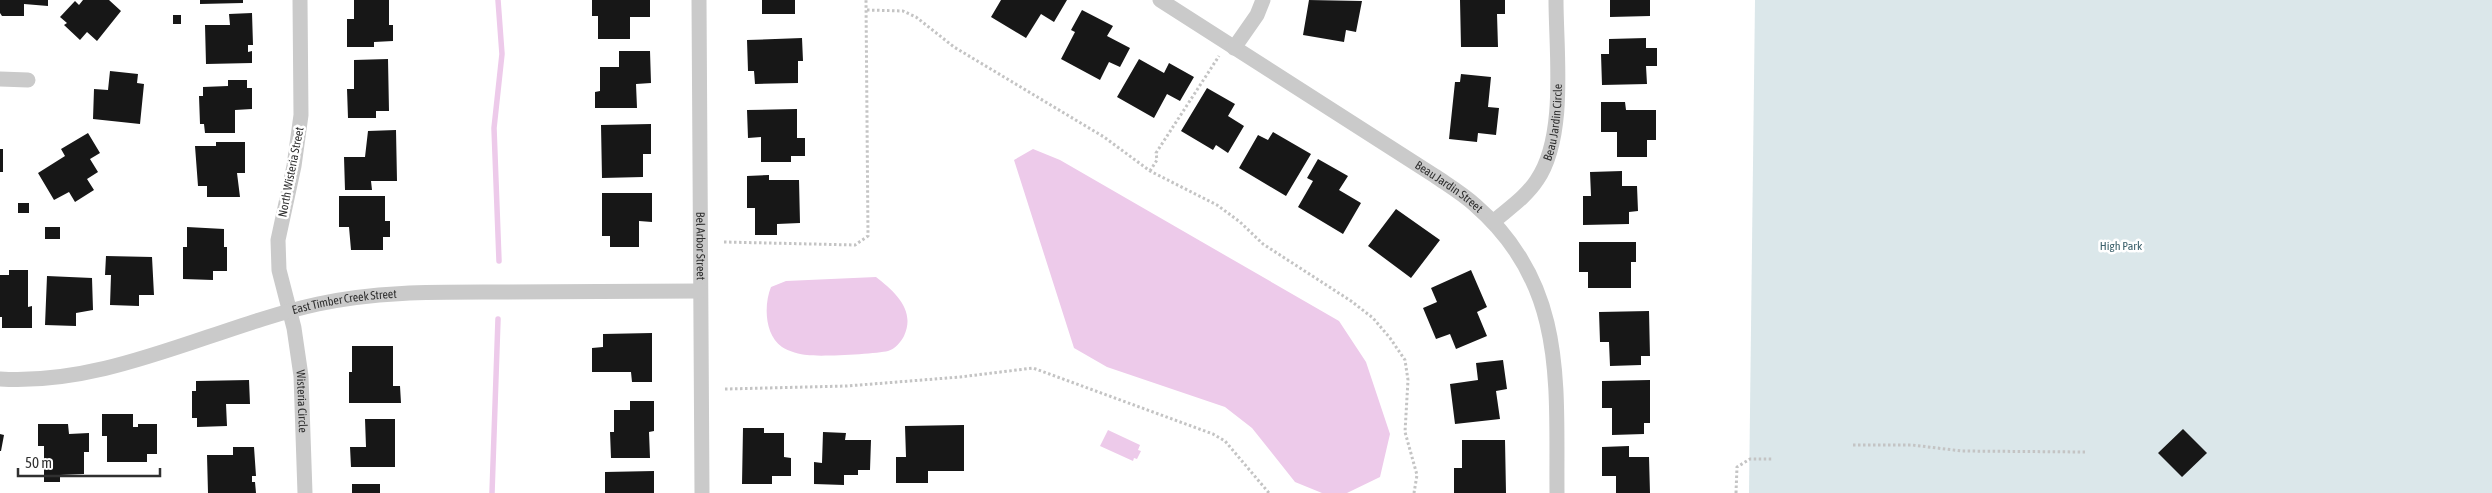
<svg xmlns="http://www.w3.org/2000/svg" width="2492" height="493" viewBox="0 0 2492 493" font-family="'Asap Condensed',sans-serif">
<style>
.green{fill:#dbe7ea}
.water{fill:#edcaea}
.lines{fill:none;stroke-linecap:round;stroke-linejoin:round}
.stream{stroke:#edcaea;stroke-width:5.5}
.building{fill:#171717}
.path{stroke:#c4c4c4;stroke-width:3;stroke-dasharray:2.5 2.5;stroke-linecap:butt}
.street{stroke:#cacaca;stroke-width:15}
.labels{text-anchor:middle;stroke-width:5;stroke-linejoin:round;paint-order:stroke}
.street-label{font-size:12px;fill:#303030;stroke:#fff}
.park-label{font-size:12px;fill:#3c616c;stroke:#fff}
</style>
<rect width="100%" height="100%" fill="#fff"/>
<path class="green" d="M1755 0H2492V493H1749Z"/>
<path class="water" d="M1033 149 1060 160 1339 321 1366 362 1390 434 1380 477 1347 493H1322L1295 482 1252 428 1225 407 1107 367 1074 348 1014 160Z
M876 277C895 292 916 310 904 336 901 342 895 349 888 351 876 354 820 357 807 355 801 355 788 351 782 347 764 334 764 304 771 287L786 281Z
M1108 430 1140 445 1138 450 1141 451 1137 459 1134 458 1133 461 1100 446Z"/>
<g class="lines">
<path class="stream" d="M498 0 502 54 494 128 499 261
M492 493 498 319"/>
</g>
<path class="building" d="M0 0H48V6L24 4V16H2L0 13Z
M83 0H109L121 11 97 41 87 32 80 40 64 25 67 23 60 17 75 1 79 5Z
M200 0H243V3L200 4Z
M354 0H389V25H393V41L374 42V47H347V19H354Z
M592 0H650V17H630V39H598V16H592Z
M762 0H795V14H762Z
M1001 0H1067L1054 22 1041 14 1026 38 991 17Z
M1309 0 1362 1 1356 32 1346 30 1344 42 1303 35Z
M1460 0H1505V14H1497L1498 47H1461Z
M1610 0H1650V16L1610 17Z
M1082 10 1113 26 1107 36 1130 48 1120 67 1109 62 1100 80 1061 59 1075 32 1071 30Z
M252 13 253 45H248V52L252 51V63L206 64 205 25H230L229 14Z
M173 15H181V24H173Z
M802 38 803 61H798V83L755 84 754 71H748L747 40Z
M1646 38V48H1657V66H1646L1647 84 1602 85 1601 54H1609V39Z
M619 51H650L651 83 636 84 637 108H595V92L600 91V67H619Z
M388 59 389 111H376V118H348L347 89H354V60Z
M1139 59 1164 73 1169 63 1194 77 1180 101 1167 94 1154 118 1117 97Z
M110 71 138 74 137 83 144 84 140 124 93 119 94 89 108 90Z
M1461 74 1491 77 1488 107 1499 108 1496 135 1478 133 1477 142 1449 139 1455 82H1460Z
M228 80H247V88H252V109L235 110V133H205L204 124H200L199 96H203V87L228 86Z
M1207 88 1235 104 1228 116 1244 126 1228 153 1216 145 1213 150 1181 131Z
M1601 102H1625L1626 110H1656V140H1647V157H1617V132H1601Z
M797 109V138H805V156H791V162H761V137L748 138 747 110Z
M651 124V154H643V177L602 178 601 125Z
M396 130 397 181H371L372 190H345L344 157H365L368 131Z
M1273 132 1311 154 1286 196 1239 168 1258 135 1268 140Z
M88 133 100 153 90 159 98 172 87 179 94 190 75 202 69 192 54 200 38 173 65 156 61 149Z
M216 142H245V173H237L240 197H207V186H198L195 146H216Z
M0 149H3V172H0Z
M1318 159 1348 176 1339 190 1361 203 1343 234 1298 207 1313 181 1307 178Z
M1622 171V186H1637L1638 211 1629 212V224L1583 225V196H1591L1590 172Z
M769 175V180H799L800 223 777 224V235H755V208H747V176Z
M602 193H652V222L639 221V247H610V236H602Z
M339 196H385V221H390V237H383V250H351L349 227H339Z
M18 203H29V213H18Z
M1396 209 1440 240 1411 278 1368 246Z
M45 227H60V239H45Z
M187 227 224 229V247H227V271H213V280L183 279V247H187Z
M1579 242H1636V262H1631V288H1588V272H1579Z
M106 256 152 257 154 295H139V306L110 305 111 275H105Z
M9 270H28V307L32 306V328H2V317H0V275H9Z
M1471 270 1487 307 1477 312 1487 336 1456 349 1450 334 1436 339 1423 308 1437 302 1431 288Z
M47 276 92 278 93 310 76 313V326L45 325Z
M1649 311 1650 356H1641V365L1610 366 1609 342H1600L1599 312Z
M652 333V382H632L631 372H592V348L603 347V334Z
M352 346H393V386H400L401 403H349V372H352Z
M1503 360 1507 389 1496 391 1500 419 1455 424 1450 384 1478 380 1476 363Z
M249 380 250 404H226L227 426 197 427V418H192V391H196V381Z
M1650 380V423H1644V434L1612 435V408H1602V381Z
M630 401H654V431L649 432 650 458H611L610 432H614V410H630Z
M102 414H133V427H138V424H157V454H147V462H107V436H102Z
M365 419H395V467H351L350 447H366Z
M38 424H68L69 434 89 433V452H84V474L60 475V482H44V446H38Z
M964 425V471H928V483H896V457H906L905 426Z
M743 428H764V433H784V457L791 458V476H772V484H742Z
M2183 429 2207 453 2182 477 2158 453Z
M823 432 846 433 845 440H871L870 470H858V475H844V485L814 484V462L822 463Z
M0 434 4 435 1 451H0Z
M1462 440H1505L1506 493H1454V468H1462Z
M1629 446V457H1649L1650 493H1616V476H1602V447Z
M233 447H254L256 476H252V482H255L256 493H208L207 455H233Z
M654 471V493H605V472Z
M352 484H380V493H352Z"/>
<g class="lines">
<path class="path" d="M867 10 903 11 916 17 954 47 1104 137 1150 171 1217 205 1240 222 1263 244 1351 301 1373 318 1390 338 1405 360 1408 380 1405 432 1417 475 1414 493
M1150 171 1157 160 1156 153 1219 56
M724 242 855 245 868 236 866 0
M725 389 847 386 960 377 1033 368 1213 434 1225 441 1269 493
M1853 445H1912L1962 451 2085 452
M1736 493 1737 467 1750 459H1772"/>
<g class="street">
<path id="s1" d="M300 0 301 115 294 166 278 240 279 270 294 328 301 376 305 493"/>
<path id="s2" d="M699 0 702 493"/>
<path id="s3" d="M1160 0 1435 176C1448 185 1463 194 1475 205 1567 285 1556 383 1557 493"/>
<path d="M1234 48 1257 15 1263 0"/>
<path d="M0 79 28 80"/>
<path id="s4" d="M1493 222C1508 209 1526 197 1537 180 1567 136 1556 52 1556 0"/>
<path id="s5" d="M0 379C109 386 213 327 318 304 377 291 439 292 499 292 566 292 633 291 700 291"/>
</g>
</g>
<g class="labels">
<g class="street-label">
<text dy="4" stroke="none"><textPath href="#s4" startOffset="122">Beau Jardin Circle</textPath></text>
<text transform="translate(291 172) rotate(-79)" y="4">North Wisteria Street</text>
<text dy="4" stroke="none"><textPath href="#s3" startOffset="344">Beau Jardin Street</textPath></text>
<text dy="4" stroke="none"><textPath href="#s2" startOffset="246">Bel Arbor Street</textPath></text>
<text dy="4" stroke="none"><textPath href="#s5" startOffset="355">East Timber Creek Street</textPath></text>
<text dy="4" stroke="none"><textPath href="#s1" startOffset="406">Wisteria Circle</textPath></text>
</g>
<g class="park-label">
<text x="2121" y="250">High Park</text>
</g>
</g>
<path d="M18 468v8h142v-8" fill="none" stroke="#303030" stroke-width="2.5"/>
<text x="25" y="468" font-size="15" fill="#303030" stroke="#ffffff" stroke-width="4" paint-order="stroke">50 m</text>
</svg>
